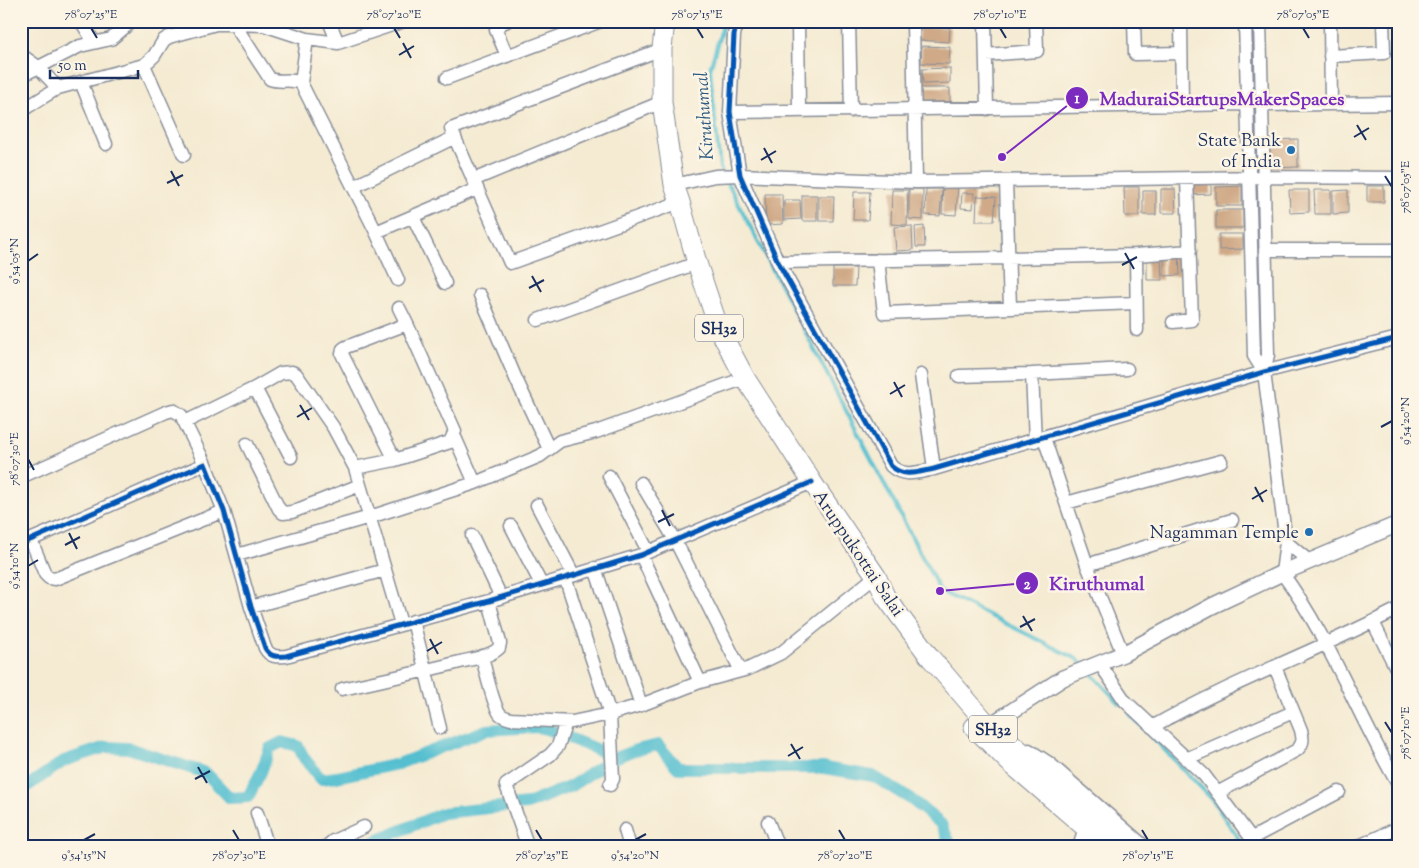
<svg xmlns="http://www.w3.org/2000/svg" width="1419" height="868" viewBox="0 0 1419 868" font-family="'Sorts Mill Goudy',serif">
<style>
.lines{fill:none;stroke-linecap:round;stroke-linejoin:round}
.stream{stroke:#54bfd0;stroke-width:4}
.canal{stroke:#54bfd0;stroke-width:12}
.building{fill:#d0aa88}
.minor-casing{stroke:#888d98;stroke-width:15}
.tertiary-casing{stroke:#888d98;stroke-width:18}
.primary-casing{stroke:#888d98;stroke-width:21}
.minor{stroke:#fff;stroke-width:12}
.tertiary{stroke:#fff;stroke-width:15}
.primary{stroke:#fff;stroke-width:19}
.cycleway-casing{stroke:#fcf5e5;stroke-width:8}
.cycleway{stroke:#0057b8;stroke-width:5}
.ticks{fill:none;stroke:#1b2f5e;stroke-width:2}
.poi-dot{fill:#1f6fb2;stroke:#fcf5e5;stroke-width:2}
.labels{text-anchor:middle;stroke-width:5;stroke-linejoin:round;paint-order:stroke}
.shield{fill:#fcf5e5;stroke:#5e6a86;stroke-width:1}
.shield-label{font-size:16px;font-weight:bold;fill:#1b2f5e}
.poi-label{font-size:18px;fill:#1b2f5e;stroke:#fcf5e5;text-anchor:end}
.street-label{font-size:18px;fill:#1b2f5e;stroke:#fcf5e5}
.water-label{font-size:19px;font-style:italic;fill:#2c5a80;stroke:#fcf5e5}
.leader{fill:none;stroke:#7b2cbf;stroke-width:2}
.callout-dot{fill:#7b2cbf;stroke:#fcf5e5;stroke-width:2}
.mark-label{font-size:15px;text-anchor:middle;font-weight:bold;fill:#fff}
.callout-label{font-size:19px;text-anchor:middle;font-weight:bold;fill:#7b2cbf;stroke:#fcf5e5;stroke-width:5;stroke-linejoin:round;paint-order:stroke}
.neatline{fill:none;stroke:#1b2f5e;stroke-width:2}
.ticks-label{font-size:12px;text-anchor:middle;fill:#1b2f5e}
</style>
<rect width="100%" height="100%" fill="#fcf5e5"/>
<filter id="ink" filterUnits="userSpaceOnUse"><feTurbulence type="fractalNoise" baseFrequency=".02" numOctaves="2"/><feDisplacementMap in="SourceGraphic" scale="10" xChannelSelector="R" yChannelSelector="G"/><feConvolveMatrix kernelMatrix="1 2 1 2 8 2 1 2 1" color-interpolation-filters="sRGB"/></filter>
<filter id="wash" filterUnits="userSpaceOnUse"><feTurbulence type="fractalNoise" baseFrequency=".0096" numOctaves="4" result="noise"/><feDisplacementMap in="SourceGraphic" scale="20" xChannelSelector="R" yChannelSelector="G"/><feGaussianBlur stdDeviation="1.12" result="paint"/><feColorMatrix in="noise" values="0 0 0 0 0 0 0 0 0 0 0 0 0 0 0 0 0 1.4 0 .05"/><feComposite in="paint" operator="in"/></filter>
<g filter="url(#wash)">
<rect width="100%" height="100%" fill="#f5ebd3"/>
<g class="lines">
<path class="stream" d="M722 172 720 168 710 69 724 21
M725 178 940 591 1077 659 1084 666
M1089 671 1120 704
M1130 714 1211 798 1244 847"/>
<path class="canal" d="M21 788 26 787 64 761 106 747 128 748 206 773 230 798 248 797 261 772 270 748 282 742 298 746 304 758 321 779 337 777 398 764 486 730 537 727 550 730 598 750 612 759 636 750 658 745 678 768H824L873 776 912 800 941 824 952 847
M361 847 443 813 527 804 571 786 612 759"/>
</g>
<g id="blocks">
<path class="building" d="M919 26 950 28 949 42 918 40Z
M922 46 950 47 949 64 921 63Z
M950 68V83L923 84 922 69Z
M920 88H950V107H920Z
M1298 139V167L1269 168V140Z
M1189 182H1211V194L1189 195Z
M943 185 958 186 956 215 942 214Z
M1242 186V206H1216V187Z
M1367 186H1384V202H1367Z
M1124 187H1139V216H1125Z
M909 189H923V220L909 219Z
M926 189H942L940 216 925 215Z
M1161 189H1175L1176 213H1161Z
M892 190H908L907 225 891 224Z
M1289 190H1309V212L1290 213Z
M1314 190H1331V214H1315Z
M1348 190V213L1333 214V191Z
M1143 191H1156V215H1143Z
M854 192H870L868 220H853Z
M962 193H974L973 209 961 208Z
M765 194H782L783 224 766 225Z
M802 195H817V221H802Z
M819 196H834L833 221H819Z
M977 196 996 197 994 221H976Z
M784 200H800L801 219 784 220Z
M1216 210H1243V228H1216Z
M912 226 913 250 896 251 894 227Z
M924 226 925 247H916L915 227Z
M1219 234H1243V249L1219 250Z
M1179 254 1180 275 1164 276V255Z
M1147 257H1161L1162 280H1147Z
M833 268H856L855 286H833Z"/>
</g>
</g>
<g filter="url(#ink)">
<use href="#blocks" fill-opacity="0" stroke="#888d98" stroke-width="1"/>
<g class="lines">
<g class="minor-casing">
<path id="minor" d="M81 21 94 42
M329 21 338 43
M507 21 500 24 496 30 507 56
M737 21 734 35 730 112 740 175 778 262 891 466C904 478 918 472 934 469L1264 372 1398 338
M798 21 799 111
M849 21 851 111
M913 21 916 182
M985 21 987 109
M1134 21 1135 54 1181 53
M1181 21 1182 106
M1245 21 1254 356 1264 372
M1260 21 1268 355 1264 372 1286 542 1282 573C1330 638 1357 715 1398 784
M1330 21 1331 104
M234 24 270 79C280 83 291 78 301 83L376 232 398 280
M662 49 451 129 510 263 680 202
M21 55 38 67 58 88
M986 55 1037 51 1036 21
M1330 56 1384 53 1383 21
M144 65 184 155
M21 76 80 46 111 39 132 21
M447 78 601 21
M81 82 106 144
M301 83 307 39
M1262 105 1398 103
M21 111 58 88 144 65 154 56 164 40 169 37 216 24H234L264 25 307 39 338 43 404 21
M730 112 1247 104
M473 180 662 102
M1006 181 1010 308
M674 185 715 176 740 175 916 182 1263 177 1398 178
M353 187 455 137
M413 217 445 283
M376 232 477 189
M1265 250H1398
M1136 255 1190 251
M878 260 884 313 1136 303
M778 262 1007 258 1136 255 1137 330
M480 295 516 379 549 449
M399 308 407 324
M538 320 697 263
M1173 322 1192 320 1187 179
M921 375 934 469
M959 376 1032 374
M255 388 291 457
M185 422 255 388 281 373 292 372 296 374 333 427 355 468
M454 435 475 483
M1044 438 1087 565 1123 654
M1035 441 1032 374 1127 369
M247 444 279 509 283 513 292 512 360 485
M395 460 450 442 455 431 407 324 346 347 343 349 342 354 395 460 355 468 401 624
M609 476 648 551
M21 477 166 412 173 410 181 415 205 464
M641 483 675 540 741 671
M1066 503 1221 461
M537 505 573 574
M511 526 541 584
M472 536 501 597
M31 540 45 574 49 578 55 579 224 511
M1286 542 1310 562
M21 544 205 464 224 511 251 607 265 648C270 657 276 657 286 656L489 601 641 555 812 482
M237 555 370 517 475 483 540 456 560 441 596 432 745 378
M641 555 700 682
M1087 565 1232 520
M595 568 641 705
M565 577 610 714 641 705 700 682 748 669 781 653 876 576
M251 607 385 570
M413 621 440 728
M1373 622 1395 666 1398 669
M482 656C485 669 493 705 500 714 503 717 507 718 511 719L572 722 610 714 613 779 610 785
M1100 664 1125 701 1204 775 1258 847
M342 689C382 680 421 672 460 662 472 659 490 657 499 648L500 643 489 601
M1152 727C1231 682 1317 651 1398 609
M1029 750 1049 763 1145 847
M1186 759 1293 712
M1217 793 1297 750C1304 743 1303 739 1301 730L1275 667
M257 813 268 847
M768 822 778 847
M625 830 630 847
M1252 838 1339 792
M326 847 333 841 364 827
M528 847 506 785 550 755 558 746 566 722
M1357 847 1398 828"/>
</g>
<g class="tertiary-casing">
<path id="tertiary" d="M989 726 1063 678 1123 654 1212 606 1282 573 1398 524
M1081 847 1086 828"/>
</g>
<g class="primary-casing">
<path id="primary" d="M665 21 662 49V102L674 185 680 202 697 263 719 329 745 378 812 482 876 576 885 596 929 656 989 726 1016 747 1128 847
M974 727 1009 762 1086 828 1109 845"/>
</g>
<use href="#minor" class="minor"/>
<use href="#tertiary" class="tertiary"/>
<use href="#primary" class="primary"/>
<g class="cycleway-casing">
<path id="cycleway" d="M737 21 734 35 730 112 740 175 778 262 891 466C904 478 918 472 934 469L1264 372 1398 338
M21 544 205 464 224 511 251 607 265 648C270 657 276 657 286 656L489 601 641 555 812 482"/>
</g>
<use href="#cycleway" class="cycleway"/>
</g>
</g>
<path class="ticks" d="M91 28 97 38M394 28 400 38M697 28 703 38M1000 28 1006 38M1303 28 1309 38M403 43 411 58M399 55 414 46M1357 125 1366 140M1354 137 1369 128M764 148 772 163M761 160 776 151M171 171 179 186M1385 176 1392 187M167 183 183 175M1125 253 1134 269M28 261 38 254M1122 265 1137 257M532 276 541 292M529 288 544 280M894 382 902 397M890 394 905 385M300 405 309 420M297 417 312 408M1381 427 1392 421M28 459 34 470M1255 487 1263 502M1252 499 1267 490M662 510 670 526M658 522 674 514M69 533 77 549M65 545 80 537M28 566 38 560M1023 616 1032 631M1020 627 1035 619M430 639 438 654M427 651 442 642M1385 722 1392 733M791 744 800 759M788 756 803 747M198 767 207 783M195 779 210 771M233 830 239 840M536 830 542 840M839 830 845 840M1142 830 1148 840M84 840 95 834M635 840 646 834"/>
<g class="poi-dot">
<circle cx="1291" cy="150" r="5"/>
<circle cx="1309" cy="532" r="5"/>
</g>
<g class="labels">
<g class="shield">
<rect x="695" y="314.5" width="48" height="27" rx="4"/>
<rect x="969" y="715.5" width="48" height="27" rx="4"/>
</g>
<g class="shield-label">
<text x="719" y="334">SH32</text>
<text x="993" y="735">SH32</text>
</g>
<g class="poi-label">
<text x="1281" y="146">State Bank<tspan x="1281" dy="21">of India</tspan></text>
<text x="1299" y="538">Nagamman Temple</text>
</g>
<g class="street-label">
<text transform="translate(859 553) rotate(56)" y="6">Aruppukottai Salai</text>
</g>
<g class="water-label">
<text transform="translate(703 116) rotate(-94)" y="7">Kiruthumal</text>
</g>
</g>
<path class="leader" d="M1002 157L1077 98M940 591L1027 583"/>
<g class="callout-dot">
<circle cx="1002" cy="157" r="5"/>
<circle cx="940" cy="591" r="5"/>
<circle cx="1077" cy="98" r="12"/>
<circle cx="1027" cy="583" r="12"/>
</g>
<g class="mark-label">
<text x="1077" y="103">1</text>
<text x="1027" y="589">2</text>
</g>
<g class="callout-label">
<text x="1222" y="105">MaduraiStartupsMakerSpaces</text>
<text x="1097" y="590">Kiruthumal</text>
</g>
<rect width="1419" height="868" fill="none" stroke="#fcf5e5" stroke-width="55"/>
<path d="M50 70v8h88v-8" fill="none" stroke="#1b2f5e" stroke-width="2.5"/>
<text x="58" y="70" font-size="15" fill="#1b2f5e" stroke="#fcf5e5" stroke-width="4" paint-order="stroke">50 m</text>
<rect x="28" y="28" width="1364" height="812" class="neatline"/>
<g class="ticks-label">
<text x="91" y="18">78°07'25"E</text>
<text x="394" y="18">78°07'20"E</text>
<text x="697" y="18">78°07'15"E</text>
<text x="1000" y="18">78°07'10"E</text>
<text x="1303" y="18">78°07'05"E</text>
<text transform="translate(1405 187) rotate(-90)" y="4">78°07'05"E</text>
<text transform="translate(14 261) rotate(-90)" y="4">9°54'05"N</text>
<text transform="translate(1405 421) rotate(-90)" y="4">9°54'20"N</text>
<text transform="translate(14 459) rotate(-90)" y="4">78°07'30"E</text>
<text transform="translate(14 566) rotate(-90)" y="4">9°54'10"N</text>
<text transform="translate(1405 733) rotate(-90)" y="4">78°07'10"E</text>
<text x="84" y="859">9°54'15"N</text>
<text x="239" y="859">78°07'30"E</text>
<text x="542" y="859">78°07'25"E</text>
<text x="635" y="859">9°54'20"N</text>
<text x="845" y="859">78°07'20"E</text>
<text x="1148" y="859">78°07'15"E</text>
</g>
</svg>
